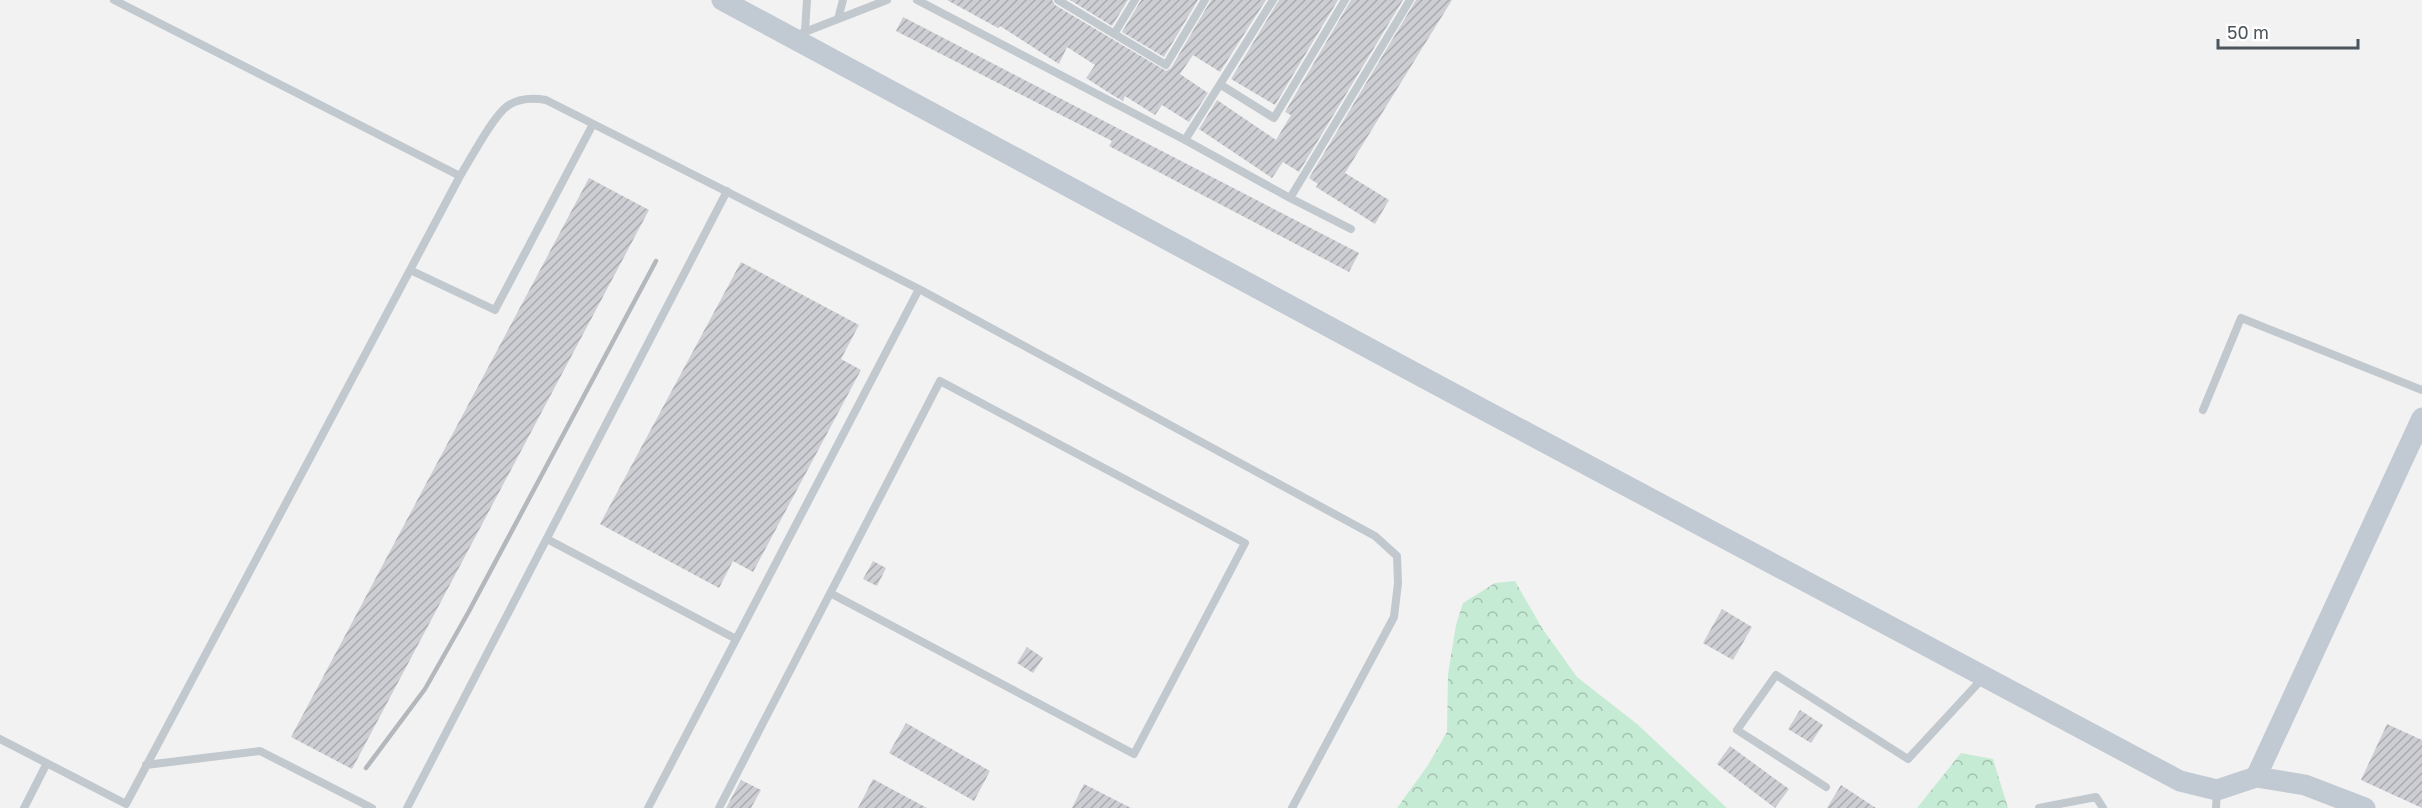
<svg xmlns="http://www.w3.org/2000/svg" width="2422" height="808" viewBox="0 0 2422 808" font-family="'Golos Text',sans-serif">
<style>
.forest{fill:url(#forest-crowns)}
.building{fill:url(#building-hatch)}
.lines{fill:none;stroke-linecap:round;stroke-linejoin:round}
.lane{stroke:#c1c8ce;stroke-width:8}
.secondary{stroke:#c1cad2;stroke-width:21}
.rail{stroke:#b4b7bb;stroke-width:4.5}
</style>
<defs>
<pattern id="forest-crowns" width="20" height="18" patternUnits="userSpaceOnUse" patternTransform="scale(1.5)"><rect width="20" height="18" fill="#c6ebd4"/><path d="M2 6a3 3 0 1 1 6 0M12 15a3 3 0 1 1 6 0" fill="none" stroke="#a3c1af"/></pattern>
<pattern id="building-hatch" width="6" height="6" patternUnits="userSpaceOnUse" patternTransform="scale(1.5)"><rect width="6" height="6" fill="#ccced3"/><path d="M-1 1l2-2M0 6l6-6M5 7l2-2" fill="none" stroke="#a8aaae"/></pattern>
</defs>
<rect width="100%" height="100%" fill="#f3f2f2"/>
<path class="forest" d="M1515 581 1542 628 1577 677 1637 724 1727 808H1397L1428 765 1447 732 1448 674 1456 625 1463 603 1495 583Z
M1961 753 1993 759 2008 808H1917Z"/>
<path class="building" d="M947 0H1052L1055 5 1166 71 1171 68 1211 0H1266L1220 72 1193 55 1180 74 1208 93 1189 122 1162 105 1155 115 1125 96 1123 101 1114 96 1086 78 1095 65 1067 47 1059 64 1000 26 998 28Z
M1070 0H1128L1112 26Z
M1141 0H1198L1164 57 1122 32Z
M1279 0H1338L1275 105 1231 79Z
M1351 0H1403L1299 172 1283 162 1272 178 1199 129 1217 100 1276 140 1291 115 1285 112Z
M1416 0H1452L1345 173 1389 200 1375 224 1316 187 1318 184 1309 178Z
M903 17 1359 253 1349 272 1109 146 1112 141 896 31Z
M589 178 649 210 352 769 291 737Z
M741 262 859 325 841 359 861 370 753 572 733 561 719 588 600 524Z
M873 561 886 568 877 586 863 579Z
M1722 609 1752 627 1733 660 1703 643Z
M1027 647 1043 658 1033 673 1017 663Z
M1800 710 1823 725 1811 743 1788 729Z
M906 723 990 771 974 801 889 753Z
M2387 724 2422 740V808L2361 780Z
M1730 746 1789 789 1775 808 1717 764Z
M873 779 927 808H858Z
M741 780 761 790 751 808H726Z
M1084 784 1131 808H1072Z
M1841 785 1876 808H1827Z"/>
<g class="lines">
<path class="lane" d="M114 0 460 176
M917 0 1185 140 1290 198 1410 0
M1058 0 1166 65 1205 0
M838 19 843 0
M805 31 807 0
M1114 34 1135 0
M797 35 887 0
M1221 85 1274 118 1345 0
M1185 140 1273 0
M1290 198 1351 229
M410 270 495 310 593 124
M2203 410 2241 318 2422 390
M547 539 736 639
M0 739 126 804 460 176C470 160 494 114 509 105 520 98 534 98 546 100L919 289 1375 536 1397 556 1398 583 1394 617 1292 808
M146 765 260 751 372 808
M1826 787 1737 730 1776 675 1908 759 1983 678
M24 808 47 763
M407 808 727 191
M648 808 919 289
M719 808 940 381 1245 543 1134 754 830 593
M2039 808 2096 797 2103 808
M2216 808 2217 792"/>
<path class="secondary" d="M722 0 1441 387 2180 781 2217 790 2256 777 2422 418
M2256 777 2305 785 2365 808"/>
<path class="rail" d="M366 768 425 689 468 613 656 261"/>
</g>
<path d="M2218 39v9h140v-9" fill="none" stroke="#4b555d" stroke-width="3"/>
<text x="2227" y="39" font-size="18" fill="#4b555d" stroke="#ffffff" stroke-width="4.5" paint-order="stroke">50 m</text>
</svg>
